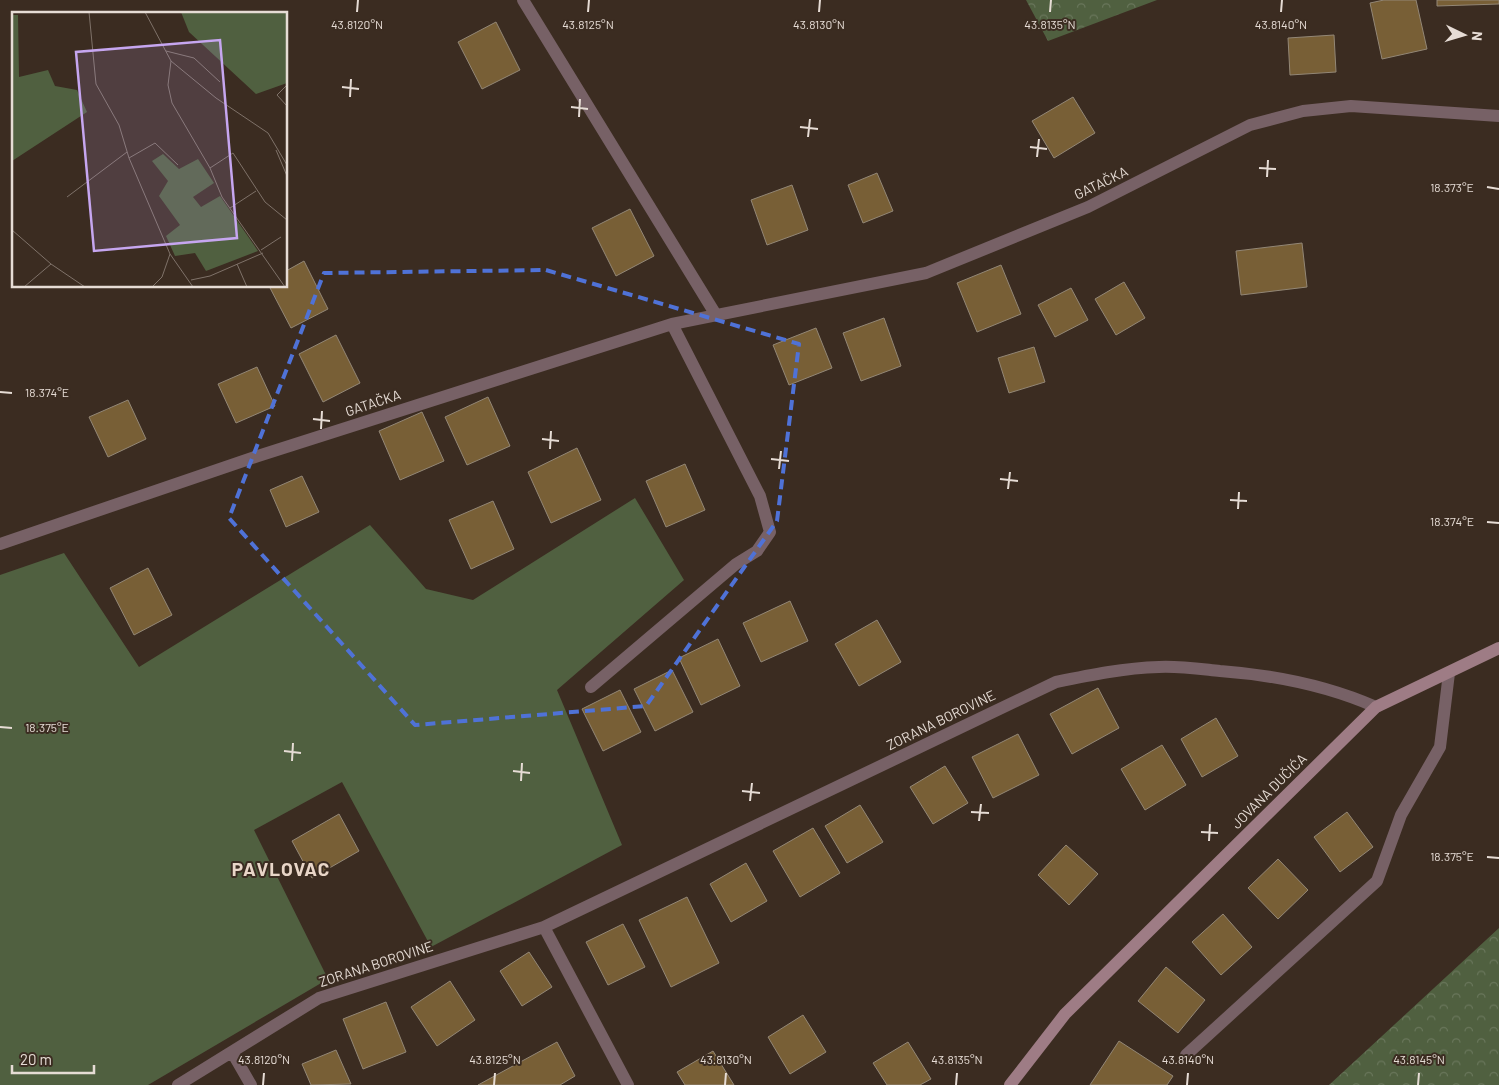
<svg xmlns="http://www.w3.org/2000/svg" width="1499" height="1085" viewBox="0 0 1499 1085" font-family="Barlow,sans-serif">
<style>
.grass{fill:#506040}
.forest{fill:url(#forest-crowns)}
.building{fill:#785f36;stroke:#938776}
.lines{fill:none;stroke-linecap:round;stroke-linejoin:round}
.minor{stroke:#776166;stroke-width:12}
.secondary{stroke:#9e7c85;stroke-width:12}
.marked{fill:none;stroke:#4f72d7;stroke-width:4;stroke-dasharray:10 6;stroke-linejoin:round}
.ticks{fill:none;stroke:#e6dcd5;stroke-width:2}
.labels{text-anchor:middle;stroke-width:4;stroke-linejoin:round;paint-order:stroke}
.street-label{font-size:14px;fill:#e6dcd5;stroke:#3b2c21}
.district-label{font-size:19px;font-weight:bold;letter-spacing:1px;fill:#e9d6c8;stroke:#3b2c21}
.inset-road{fill:none;stroke:#7f7269;stroke-width:1}
.view{fill:#c6a6f0;fill-opacity:0.15;stroke:#c6a6f0;stroke-width:2.5}
.inset-edge{fill:none;stroke:#e6dcd5;stroke-width:2.5}
.ticks-label{font-size:12px;text-anchor:middle;fill:#e6dcd5;stroke:#3b2c21;stroke-width:4;stroke-linejoin:round;paint-order:stroke}
</style>
<defs>
<pattern id="forest-crowns" width="20" height="18" patternUnits="userSpaceOnUse" patternTransform="scale(1.25)"><rect width="20" height="18" fill="#506040"/><path d="M2 6a3 3 0 1 1 6 0M12 15a3 3 0 1 1 6 0" fill="none" stroke="#69765b"/></pattern>
</defs>
<rect width="100%" height="100%" fill="#3b2c21"/>
<path class="grass" d="M635 498 684 580 557 690 622 845 431 947 342 782 254 830 328 979 148 1085H0V575L64 553 139 667 370 525 426 589 473 600Z"/>
<path class="forest" d="M1026 0H1157L1048 41Z
M1499 928V1085H1329Z"/>
<path class="building" d="M1384 0H1416L1427 49 1382 59 1370 3Z
M1437 0H1499V4L1437 6Z
M496 22 520 70 482 89 458 42Z
M1334 35 1336 72 1290 75 1288 38Z
M1073 97 1095 133 1054 158 1032 121Z
M877 173 893 211 863 223 848 185Z
M792 185 808 230 767 245 751 200Z
M630 209 654 256 616 276 592 228Z
M1302 243 1307 287 1241 295 1236 251Z
M304 261 328 309 291 328 269 286H286V271Z
M1001 265 1021 314 977 332 957 283Z
M1124 282 1145 318 1116 335 1095 299Z
M1071 288 1088 320 1055 337 1038 305Z
M884 318 901 366 861 381 843 333Z
M816 328 832 368 789 385 773 345Z
M336 335 360 383 323 402 299 354Z
M1034 347 1045 382 1009 393 998 358Z
M257 367 275 406 236 423 218 384Z
M488 397 510 446 467 465 445 417Z
M128 400 146 439 108 457 89 417Z
M422 412 444 461 400 480 379 431Z
M577 448 601 500 551 523 528 472Z
M685 464 705 510 666 527 646 481Z
M302 476 319 512 286 527 270 490Z
M493 501 514 549 471 569 449 520Z
M148 568 172 615 134 635 110 588Z
M790 601 808 641 761 662 743 623Z
M877 620 901 662 859 686 835 644Z
M718 639 740 686 701 705 679 658Z
M672 670 693 712 655 731 634 689Z
M1098 688 1119 728 1072 754 1050 714Z
M620 690 641 732 603 751 582 709Z
M1216 718 1238 756 1202 777 1181 739Z
M1018 734 1039 775 993 798 972 757Z
M1162 745 1186 785 1145 810 1121 769Z
M945 766 968 803 933 824 910 787Z
M860 805 883 842 847 863 825 826Z
M1347 812 1373 847 1340 872 1314 837Z
M339 814 359 851 312 878 292 841Z
M813 828 840 873 800 897 773 851Z
M1066 845 1098 874 1069 905 1038 875Z
M1278 859 1308 890 1278 919 1248 888Z
M746 863 767 901 731 922 710 884Z
M687 897 719 963 671 987 639 920Z
M1223 914 1252 947 1221 975 1192 942Z
M623 924 645 967 608 985 586 942Z
M529 952 552 987 522 1006 500 971Z
M1166 967 1205 1000 1178 1033 1138 1001Z
M450 981 475 1020 437 1046 411 1007Z
M386 1002 406 1052 363 1069 343 1019Z
M803 1015 826 1052 790 1074 768 1037Z
M1119 1041 1173 1076 1167 1085H1090Z
M557 1042 575 1076 560 1085H478Z
M908 1042 931 1079 920 1085H887L873 1063Z
M336 1050 351 1084 311 1085 302 1064Z
M713 1051 734 1085H685L677 1072Z"/>
<g class="lines">
<path class="minor" d="M523 0 716 315
M0 544 258 456 672 324 926 273 1088 207 1250 125 1303 111 1351 106 1499 116
M591 687 736 564 757 551 770 532 760 496 672 324
M544 927 628 1085
M232 1052 251 1085
M1186 1055 1377 881 1401 815 1440 747 1449 673
M178 1085 319 998 544 927 1056 682C1090 675 1124 668 1159 667 1179 666 1200 669 1220 671 1274 675 1326 685 1376 707"/>
<path class="secondary" d="M1010 1085 1065 1014 1376 707 1499 648"/>
</g>
<path class="marked" d="M546 270 799 344 777 521 646 706 415 725 229 518 324 273Z"/>
<path class="ticks" d="M357 12 358 0M588 12 589 0M819 12 820 0M1050 12 1051 0M1281 12 1282 0M342 87 359 89M350 97 351 79M571 107 588 109M579 117 580 99M800 127 818 129M808 137 810 119M1030 147 1047 149M1037 157 1039 139M1259 168 1276 169M1267 177 1268 160M1487 187 1499 189M0 392 12 393M313 419 330 421M321 429 322 411M542 439 559 441M550 449 551 431M771 459 789 461M779 469 781 451M1000 479 1018 481M1008 489 1010 472M1230 500 1247 501M1238 509 1239 492M1487 522 1499 523M0 727 12 728M284 751 301 753M292 761 293 743M513 771 530 773M521 781 522 763M742 791 760 793M750 801 752 783M971 812 989 813M979 821 981 804M1201 832 1218 833M1209 841 1210 824M1487 857 1499 858M263 1085 264 1073M494 1085 495 1073M725 1085 726 1073M956 1085 957 1073M1187 1085 1188 1073M1418 1085 1419 1073"/>
<g class="labels">
<g class="street-label">
<text transform="translate(1101 183) rotate(-26)" y="5">GATAČKA</text>
<text transform="translate(373 403) rotate(-18)" y="5">GATAČKA</text>
<text transform="translate(941 720) rotate(-26)" y="5">ZORANA BOROVINE</text>
<text transform="translate(1269 791) rotate(-45)" y="5">JOVANA DUČIĆA</text>
<text transform="translate(376 964) rotate(-18)" y="5">ZORANA BOROVINE</text>
</g>
<g class="district-label">
<text x="281" y="876">PAVLOVAC</text>
</g>
</g>
<g transform="translate(12 12)">
<rect width="275" height="275" fill="#3b2c21"/>
<path d="M151 142 167 157 186 147 202 171 181 185 189 195 208 184 246 239 194 259 183 241 163 244 154 224 168 213 147 184 156 169 140 149Z" fill="#506040"/>
<path d="M169 0H275V71L244 82 177 20ZM0 3H6L7 65 36 58 43 74 65 78 75 100 0 149Z" fill="#506040"/>
<path class="inset-road" d="M77 0 84 72 107 113 117 146 158 242 181 275M133 0 159 49 204 86 256 121 275 153M154 39 182 46 208 70M159 49 156 73 160 91 198 156 210 185 273 275M275 73 265 83 275 94M264 138 275 164M117 146 143 131 166 153M198 156 221 141 253 190 275 208M55 185 115 140M218 196 244 179M0 218 39 252 73 275M249 238 269 225M225 252 235 275M179 268 198 264 251 241M12 275 39 252M140 275 150 265 158 242"/>
<path class="view" d="M208 28 225 226 82 239 64 40Z"/>
<rect width="275" height="275" class="inset-edge"/>
</g>
<g class="ticks-label">
<text x="357" y="29">43.8120°N</text>
<text x="588" y="29">43.8125°N</text>
<text x="819" y="29">43.8130°N</text>
<text x="1050" y="29">43.8135°N</text>
<text x="1281" y="29">43.8140°N</text>
<text x="1452" y="192">18.373°E</text>
<text x="47" y="397">18.374°E</text>
<text x="1452" y="526">18.374°E</text>
<text x="47" y="732">18.375°E</text>
<text x="1452" y="861">18.375°E</text>
<text x="264" y="1064">43.8120°N</text>
<text x="495" y="1064">43.8125°N</text>
<text x="726" y="1064">43.8130°N</text>
<text x="957" y="1064">43.8135°N</text>
<text x="1188" y="1064">43.8140°N</text>
<text x="1419" y="1064">43.8145°N</text>
</g>
<g transform="translate(1464 35) rotate(95)" stroke="#3b2c21" stroke-width="4" paint-order="stroke">
<path d="M0-4L9 19L0 12L-9 19Z" fill="#e6dcd5"/>
<text y="-8" font-size="14" font-weight="bold" text-anchor="middle" fill="#e6dcd5">N</text>
</g>
<path d="M12 1065v8h82v-8" fill="none" stroke="#e6dcd5" stroke-width="2.5"/>
<text x="20" y="1065" font-size="15" fill="#e6dcd5" stroke="#3b2c21" stroke-width="4" paint-order="stroke">20 m</text>
</svg>
